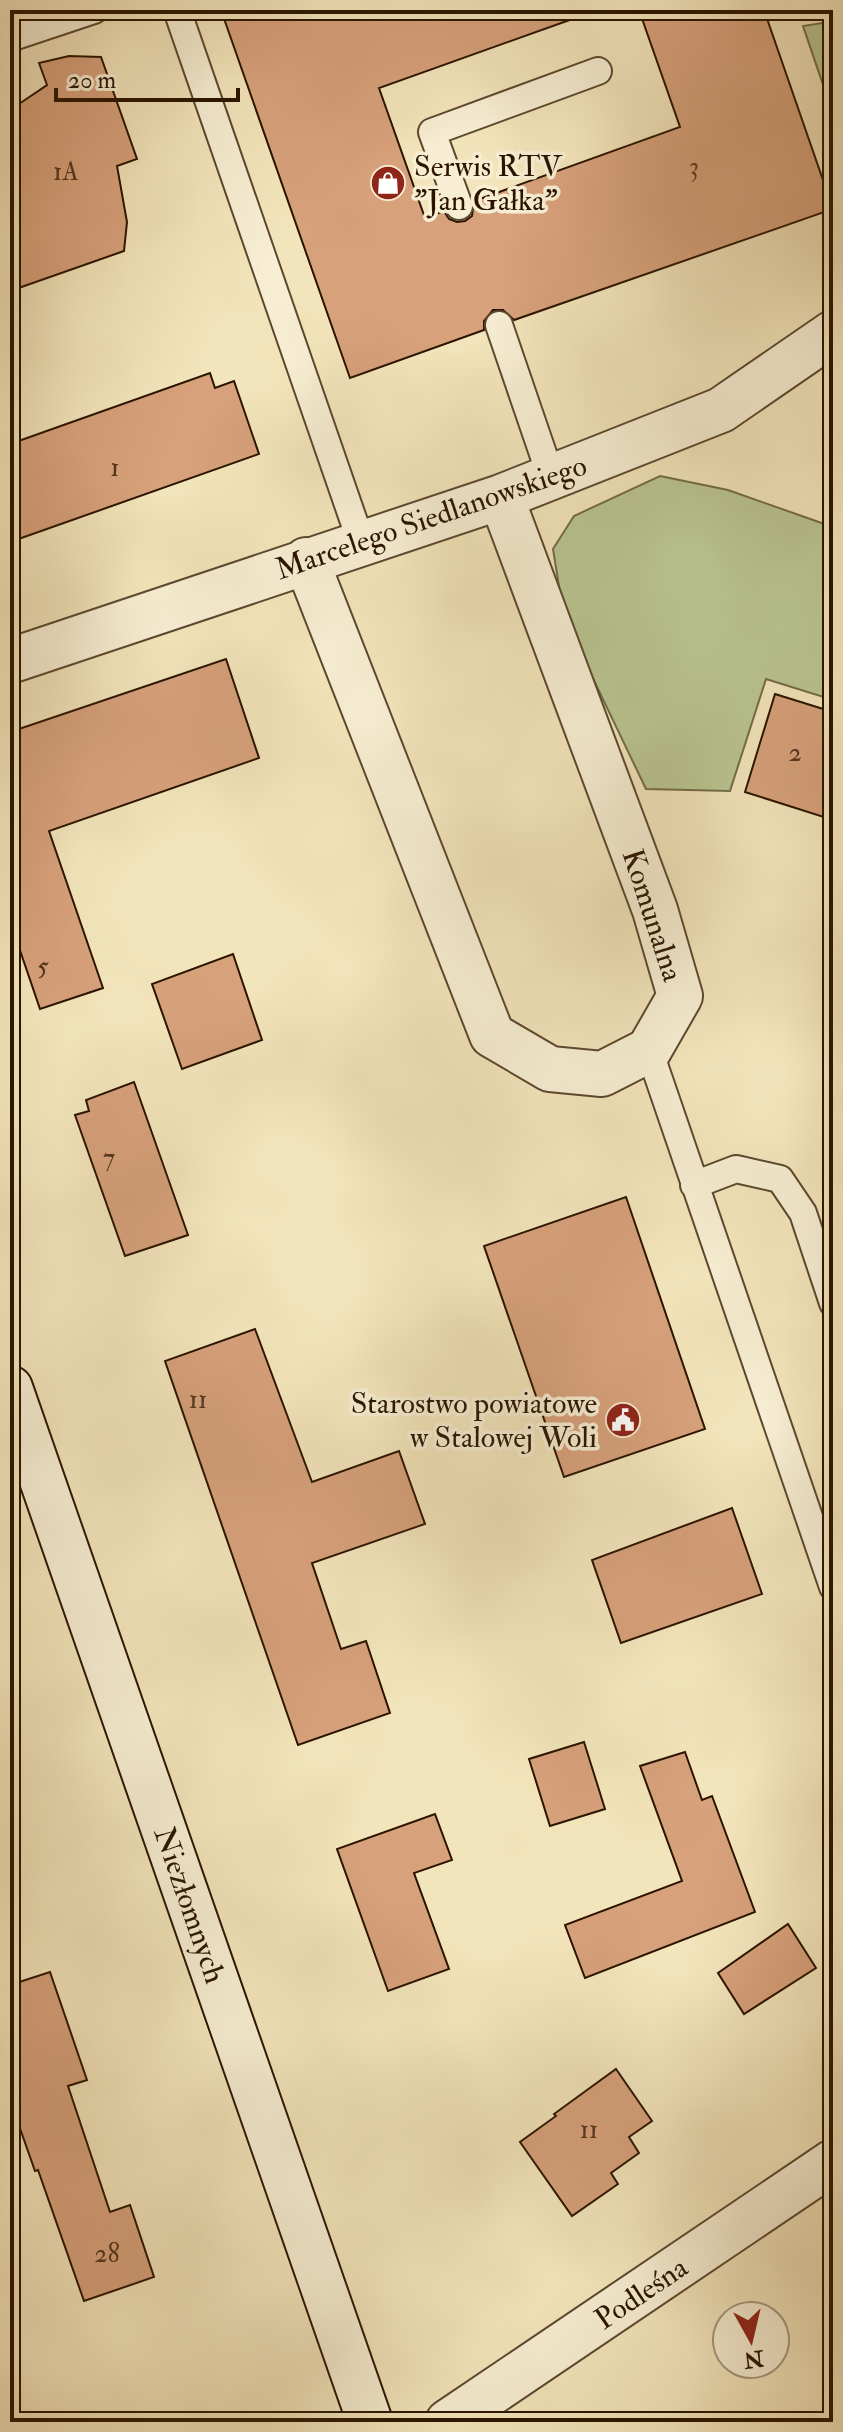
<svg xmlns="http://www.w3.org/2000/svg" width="843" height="2432" viewBox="0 0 843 2432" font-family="'IM FELL Double Pica',serif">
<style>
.green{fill:#b9c591;stroke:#726c48;stroke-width:2}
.building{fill:#d7a17b;stroke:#2a1400;stroke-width:2}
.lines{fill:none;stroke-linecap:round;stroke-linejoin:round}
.lane-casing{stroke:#5c482f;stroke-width:30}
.street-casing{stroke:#5c482f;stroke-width:48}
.secondary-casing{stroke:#2a1400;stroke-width:48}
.lane{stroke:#f7eed3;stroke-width:26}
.street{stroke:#f7eed3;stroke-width:44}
.secondary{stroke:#f7eed3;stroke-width:44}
.labels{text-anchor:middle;stroke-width:7;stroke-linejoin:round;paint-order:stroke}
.number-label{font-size:26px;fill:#55371f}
.poi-label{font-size:30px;fill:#2a1400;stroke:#f7eed3;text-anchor:start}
.street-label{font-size:30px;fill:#2a1400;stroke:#f7eed3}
</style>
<rect width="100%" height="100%" fill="#f3e5bb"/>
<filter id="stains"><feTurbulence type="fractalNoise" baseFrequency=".0025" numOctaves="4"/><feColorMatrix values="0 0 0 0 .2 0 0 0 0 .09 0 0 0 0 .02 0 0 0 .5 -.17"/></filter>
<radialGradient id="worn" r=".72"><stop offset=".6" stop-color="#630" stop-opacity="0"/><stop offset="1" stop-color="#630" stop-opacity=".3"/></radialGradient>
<path class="green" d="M825 10H833V114L803 26 829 22Z
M660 476 728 490 833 527V700L766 679 730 791 646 789 564 618 553 549 574 516Z"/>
<path class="building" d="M221 10H576L578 17 379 88 425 218 444 211 449 219 457 222 465 221 472 216 474 201 680 127 639 10H764L833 209 514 320 503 310H493L484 321V330L350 378Z
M69 56 101 57 137 159 117 166 127 222 124 251 10 291V110L47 85 39 63Z
M210 373 215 388 234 381 259 454 10 542V444Z
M226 659 259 758 49 831 103 988 40 1009 10 921V732Z
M775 694 833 712V820L745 792Z
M233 954 262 1040 182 1069 152 984Z
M134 1082 188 1235 125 1256 75 1115 89 1111 86 1100Z
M626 1197 705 1429 564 1477 484 1246Z
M255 1329 312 1482 399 1451 425 1524 312 1563 341 1649 366 1641 390 1713 298 1745 165 1361Z
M732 1508 762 1594 621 1643 592 1560Z
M584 1742 605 1809 550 1826 529 1759Z
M685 1752 702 1800 712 1796 755 1912 585 1978 565 1925 682 1881 640 1766Z
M435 1814 452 1860 414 1873 449 1969 388 1991 337 1849Z
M788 1924 816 1968 744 2014 718 1973Z
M50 1972 87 2080 68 2086 110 2212 130 2205 154 2277 84 2301 38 2170 35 2171 10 2100V1985Z
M616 2069 652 2121 629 2137 639 2153 611 2173 618 2184 572 2216 520 2142 556 2116 554 2114Z"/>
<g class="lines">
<g class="lane-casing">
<path id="lane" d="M177 10 361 542
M10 38 94 10
M459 206 432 132 598 71
M499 325 551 477
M649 1050 833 1587
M694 1185 736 1169 780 1179 803 1213 833 1303"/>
</g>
<g class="street-casing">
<path id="street" d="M306 560 492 1035 550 1069 602 1074 649 1050 680 996 655 910 501 497
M10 661 501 497 721 410 833 333
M448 2422 833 2162"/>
</g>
<g class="secondary-casing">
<path id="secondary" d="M10 1388 370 2422"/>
</g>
<use href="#lane" class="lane"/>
<use href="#street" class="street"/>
<use href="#secondary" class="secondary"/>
</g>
<defs>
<g id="shop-disc" transform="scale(1.8)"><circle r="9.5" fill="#8f2418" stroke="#f7eed3"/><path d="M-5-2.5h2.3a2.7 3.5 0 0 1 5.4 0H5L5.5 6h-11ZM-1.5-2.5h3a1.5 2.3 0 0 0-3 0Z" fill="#fff"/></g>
<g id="civic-disc" transform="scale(1.8)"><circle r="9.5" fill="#8f2418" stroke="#f7eed3"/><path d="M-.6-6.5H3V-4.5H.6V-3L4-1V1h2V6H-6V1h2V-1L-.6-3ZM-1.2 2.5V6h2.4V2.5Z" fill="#fff"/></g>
</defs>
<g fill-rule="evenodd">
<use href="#shop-disc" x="388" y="183"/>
<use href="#civic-disc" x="623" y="1420"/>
</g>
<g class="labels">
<g class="number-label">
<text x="694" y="175">3</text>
<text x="66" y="180">1A</text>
<text x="115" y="476">1</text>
<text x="795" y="761">2</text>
<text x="43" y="975">5</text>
<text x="109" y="1166">7</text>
<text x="198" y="1408">11</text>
<text x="589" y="2138">11</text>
<text x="107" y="2262">28</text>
</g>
<g class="poi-label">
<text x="414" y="176">Serwis RTV<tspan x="414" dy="34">"Jan Gałka"</tspan></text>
<text x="597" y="1413" text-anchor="end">Starostwo powiatowe<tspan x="597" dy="34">w Stalowej Woli</tspan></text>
</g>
<g class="street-label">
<text transform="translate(431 517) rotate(-19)" y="10">Marcelego Siedlanowskiego</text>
<text transform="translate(653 915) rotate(72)" y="10">Komunalna</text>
<text transform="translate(190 1905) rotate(71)" y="10">Niezłomnych</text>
<text transform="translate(641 2293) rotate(-34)" y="10">Podleśna</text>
</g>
</g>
<rect width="843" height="2432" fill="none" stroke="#f3e5bb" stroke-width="40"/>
<rect x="12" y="12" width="819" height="2408" fill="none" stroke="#2a1400" stroke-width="4"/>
<rect x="20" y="20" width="803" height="2392" fill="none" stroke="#2a1400" stroke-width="2"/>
<g transform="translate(751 2340) rotate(172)"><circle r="38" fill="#f7eed3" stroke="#a5977f" stroke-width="2"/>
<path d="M0-6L14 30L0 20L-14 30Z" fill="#8f2418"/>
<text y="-12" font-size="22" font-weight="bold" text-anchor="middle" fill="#2a1400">N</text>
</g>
<path d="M56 88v12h182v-12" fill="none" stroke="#2a1400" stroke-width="4"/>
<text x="68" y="88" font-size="24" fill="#2a1400" stroke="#f7eed3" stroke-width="6" paint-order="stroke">20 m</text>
<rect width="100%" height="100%" filter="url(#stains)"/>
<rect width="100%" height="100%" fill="url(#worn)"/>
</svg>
